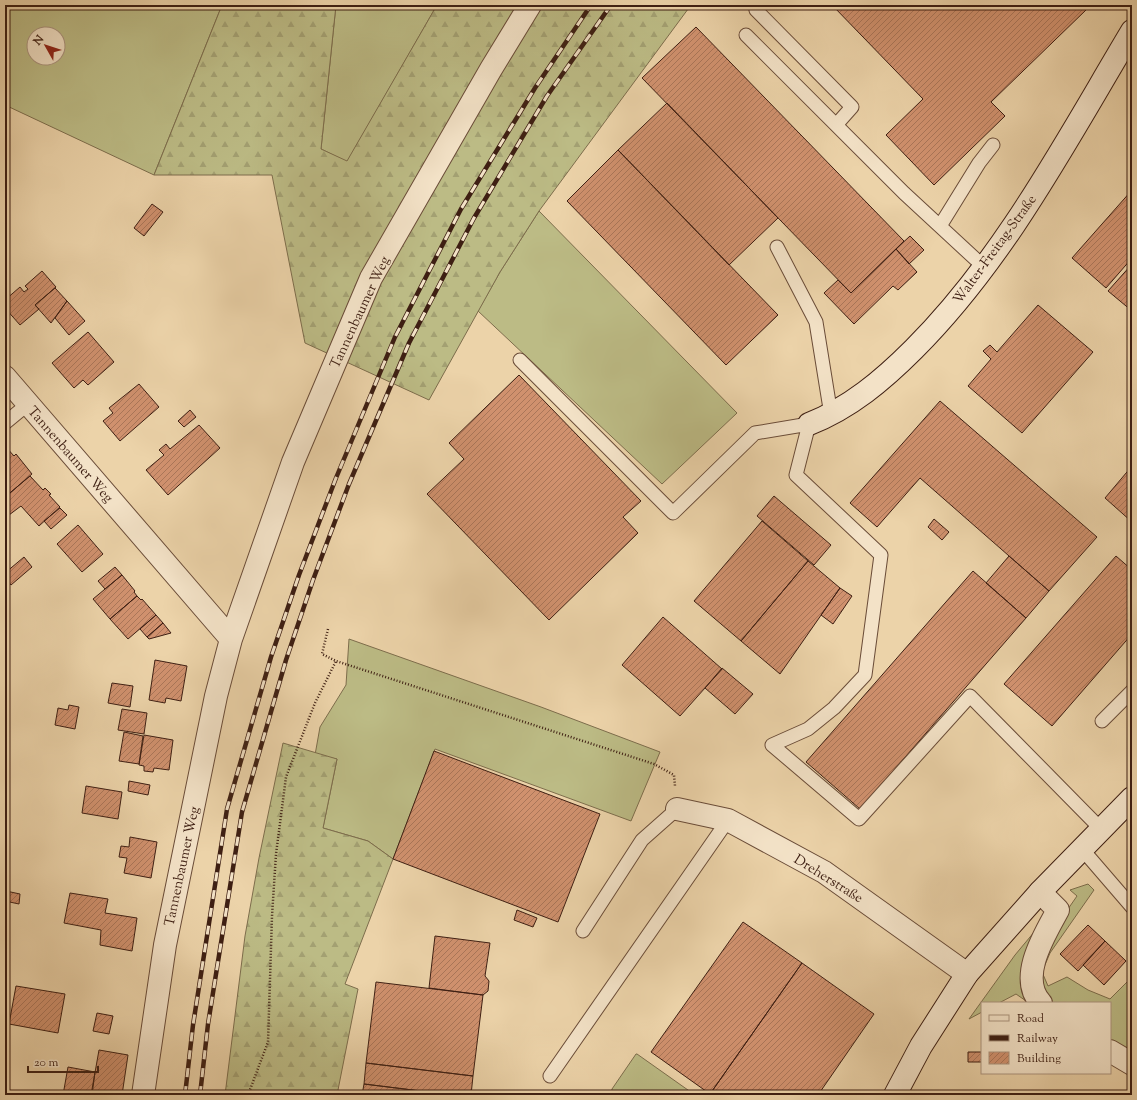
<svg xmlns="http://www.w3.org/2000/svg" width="1137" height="1100" viewBox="0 0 1137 1100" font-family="'Sorts Mill Goudy',serif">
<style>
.grass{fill:#bcbb85;stroke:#7d6d4c;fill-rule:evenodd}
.forest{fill:url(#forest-firs);stroke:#7d6d4c}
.building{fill:url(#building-hatch);stroke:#3e1f13}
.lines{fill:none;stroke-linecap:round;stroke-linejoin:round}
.lane-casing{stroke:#6a4c38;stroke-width:15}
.street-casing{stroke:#6a4c38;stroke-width:24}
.secondary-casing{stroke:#3e1f13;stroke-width:24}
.path{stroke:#3e1f13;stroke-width:2.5;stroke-dasharray:1 2;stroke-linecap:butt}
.lane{stroke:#f3e2c7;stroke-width:13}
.street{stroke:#f3e2c7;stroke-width:22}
.secondary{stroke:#f3e2c7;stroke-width:22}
.rail-casing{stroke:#3e1f13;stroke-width:4.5}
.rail{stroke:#f3e2c7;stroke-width:3;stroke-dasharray:9;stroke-linecap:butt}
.labels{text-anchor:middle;stroke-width:3;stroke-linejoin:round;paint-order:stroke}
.street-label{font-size:14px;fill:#3e1f13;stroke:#f3e2c7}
</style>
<defs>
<pattern id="forest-firs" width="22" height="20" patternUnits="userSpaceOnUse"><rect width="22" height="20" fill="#bcbb85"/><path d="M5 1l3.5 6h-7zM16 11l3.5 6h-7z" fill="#a3a072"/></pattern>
<pattern id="building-hatch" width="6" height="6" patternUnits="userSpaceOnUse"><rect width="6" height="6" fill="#d0916e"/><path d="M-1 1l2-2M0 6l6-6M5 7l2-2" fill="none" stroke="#aa7659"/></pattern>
</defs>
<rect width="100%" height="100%" fill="#ecd3a9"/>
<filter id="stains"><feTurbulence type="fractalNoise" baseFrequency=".005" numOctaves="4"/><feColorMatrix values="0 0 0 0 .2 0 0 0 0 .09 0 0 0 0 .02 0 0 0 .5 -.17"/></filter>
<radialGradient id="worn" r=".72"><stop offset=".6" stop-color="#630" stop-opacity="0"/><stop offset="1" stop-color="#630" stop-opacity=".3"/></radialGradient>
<path class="grass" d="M5 5H222L154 175 5 105ZM34 34H58V58H34Z
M336 5H437L347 162 321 149Z
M539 211 737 413 662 484 478 311 500 272Z
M349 639 541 707 660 752 631 821 435 749 393 859 368 841 323 828 337 759 315 755 320 727 346 685Z
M1088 884 1094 890 1050 953 1042 972 1048 986 1067 977 1088 990 1110 999 1132 977V1056L1110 1042V1003H1052L1038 976 1050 935 1077 896 1070 890Z
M1040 925 1029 1003 1016 994 999 1003H982V1012L969 1019 1015 955Z
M636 1054H637L695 1095H611L612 1089Z"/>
<path class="forest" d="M222 5H336L321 149 347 161 437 5H691L539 211 500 272 429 400 305 343 272 175H154Z
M283 743 337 759 323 828 368 841 393 859 345 984 358 989 337 1095H225L245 936 259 858Z"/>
<path class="building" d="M832 5H1081L1086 10 991 102 1005 116 934 185 886 135 923 99Z
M696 27 904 241 851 293 642 78Z
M667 103 778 218 729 265 618 150Z
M618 150 778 315 726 365 567 201Z
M1132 190V258L1106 288 1072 258Z
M152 204 163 212 144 236 134 228Z
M910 236 924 250 909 264 896 249Z
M896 249 917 272 898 290 893 286 854 324 824 293 838 280 851 293Z
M1132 264V311L1108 291Z
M42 271 56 287 35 305 39 309 20 325 5 308V300L20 287 24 292 28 289 25 286Z
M55 288 67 301 51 323 35 305Z
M67 301 85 321 69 335 55 318Z
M1038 305 1093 352 1022 433 968 386 991 359 983 351 990 345 997 352Z
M88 332 114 362 88 385 83 380 74 388 52 363Z
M519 375 641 501 623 517 638 533 549 620 427 494 464 459 449 443Z
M139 384 159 407 120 441 103 421 113 413 109 408Z
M940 401 1097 537 1049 591 920 478 877 527 850 503Z
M190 410 196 417 184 427 178 421Z
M199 425 220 448 168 495 146 470 164 455 159 450 166 444 170 449Z
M5 446 14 456 16 454 32 474 10 493 5 488Z
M1132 466V522L1105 498Z
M30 476 43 490 45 488 51 494 49 495 60 507 39 526 21 506 5 518V497Z
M774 496 831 545 814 565 757 516Z
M60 508 67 515 51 529 44 521Z
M934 519 949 532 942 540 928 527Z
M762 521 808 561 741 641 694 601Z
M78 525 103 554 82 572 57 544Z
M1009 556 1049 591 1026 618 986 583Z
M1116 556 1132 570V634L1052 726 1004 684Z
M24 557 32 567 11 585 5 578V573Z
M808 561 840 588 780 674 741 641Z
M115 567 122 575 105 589 98 581Z
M973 571 1026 618 860 809 806 762Z
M122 575 135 591 134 592 137 596 110 619 93 599Z
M840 588 852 596 833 624 821 615Z
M137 596 141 600 142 599 156 615 128 639 110 619Z
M156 615 163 623 147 637 140 629Z
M663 617 722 669 680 716 622 665Z
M163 623 171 633 149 639 147 637Z
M155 660 187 666 181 701 166 698 165 703 149 700Z
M722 668 753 694 735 714 705 688Z
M112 683 133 686 130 707 108 703Z
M69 705 79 707 75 729 55 725 58 708 68 710Z
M122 709 147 713 144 734 118 730Z
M124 732 143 736 139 764 119 761Z
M144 735 173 740 169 770 154 768 153 772 144 771V766L139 765Z
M434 751 600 814 558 922 393 859Z
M129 781 150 785 148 795 128 791Z
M86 786 122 792 118 819 82 813Z
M130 837 157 842 151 878 124 873 127 858 119 857 121 846 129 847Z
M6 891 20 894 19 904 5 901Z
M70 893 108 899 105 913 137 918 132 951 100 945 101 930 64 923Z
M517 910 537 918 533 927 514 920Z
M743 922 802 963 710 1094 651 1052Z
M1088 925 1105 941 1078 971 1060 954Z
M435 936 490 943 485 976 489 981 488 991 483 995 429 988Z
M1105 941 1126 961 1104 985 1083 965Z
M802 963 874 1014 818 1095H712L710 1094Z
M376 982 483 995 473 1076 366 1063Z
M16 986 65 994 58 1033 9 1024Z
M97 1013 113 1016 109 1034 93 1031Z
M99 1050 128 1055 122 1095H91Z
M968 1052H982V1062H968Z
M366 1063 473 1076 471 1095H453L364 1084Z
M68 1067 95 1072 92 1095H63Z
M364 1084 453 1095H362Z
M5 1092 29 1095H5Z"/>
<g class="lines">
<g class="lane-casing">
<path id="lane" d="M755 5 756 10 852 107 836 125
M746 35 904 193 984 267
M940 226 979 163 993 145
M777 247 816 322 831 415
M520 360 673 513 755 433 809 424 796 475 881 555 865 675 834 708 808 729 772 745 859 819 970 696 1101 829
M5 423 28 404
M1102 721 1132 691
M1082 849 1132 907
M583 931 642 840 677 809
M550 1076 728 820"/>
</g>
<g class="street-casing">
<path id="street" d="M5 377 231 639
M677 809 728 820 824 872 967 974
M1040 892 1058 910C1045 934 1017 978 1041 1003
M1110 1051 1132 1064
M143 1095 165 945 216 696 231 639 293 462 371 278 491 69 530 5"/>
</g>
<g class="secondary-casing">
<path id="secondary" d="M809 424C850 408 883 380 914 349 1005 258 1066 141 1132 31
M895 1095 921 1046 967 974 1040 892 1132 798"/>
</g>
<path class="path" d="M328 629 322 654 336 661 654 764 674 775 675 786
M248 1095 268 1042 272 916 276 854 286 777 315 703 336 661"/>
<use href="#lane" class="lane"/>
<use href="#street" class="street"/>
<use href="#secondary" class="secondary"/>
<g class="rail-casing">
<path id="rail" d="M185 1095 193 1025 227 809 271 657 299 575 336 478 395 337 461 209 535 88 591 5
M200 1095 208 1024 242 812 286 660 313 580 349 484 409 343 474 218 547 96 611 5"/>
</g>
<use href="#rail" class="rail"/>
</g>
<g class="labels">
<g class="street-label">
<text transform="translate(994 249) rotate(-54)" y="5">Walter-Freitag-Straße</text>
<text transform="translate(359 312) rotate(-65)" y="5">Tannenbaumer Weg</text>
<text transform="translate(71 454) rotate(49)" y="5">Tannenbaumer Weg</text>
<text transform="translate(181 866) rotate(-78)" y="5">Tannenbaumer Weg</text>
<text transform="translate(829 878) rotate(32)" y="5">Dreherstraße</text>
</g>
</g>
<rect width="1137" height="1100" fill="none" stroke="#ecd3a9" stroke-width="20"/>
<rect x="6" y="6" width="1125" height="1088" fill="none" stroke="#3e1f13" stroke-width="2"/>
<rect x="10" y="10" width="1117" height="1080" fill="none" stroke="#3e1f13"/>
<rect x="981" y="1002" width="130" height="72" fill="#f3e2c7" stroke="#ab947f"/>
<rect x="989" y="1015" width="20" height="6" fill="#f3e2c7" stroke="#ab947f"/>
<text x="1017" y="1022" font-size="12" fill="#3e1f13">Road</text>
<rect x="989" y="1035" width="20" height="6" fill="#3e1f13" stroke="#ab947f"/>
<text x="1017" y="1042" font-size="12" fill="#3e1f13">Railway</text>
<rect x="989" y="1052" width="20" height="12" fill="url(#building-hatch)" stroke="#ab947f"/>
<text x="1017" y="1062" font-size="12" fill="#3e1f13">Building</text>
<g transform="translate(46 46) rotate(309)"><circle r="19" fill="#f3e2c7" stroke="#ab947f"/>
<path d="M0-3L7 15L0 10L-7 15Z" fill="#8f2418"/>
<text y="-6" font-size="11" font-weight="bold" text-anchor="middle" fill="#3e1f13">N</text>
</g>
<path d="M28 1066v6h70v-6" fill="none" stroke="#3e1f13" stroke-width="2"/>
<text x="34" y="1066" font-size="12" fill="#3e1f13" stroke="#f3e2c7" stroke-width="3" paint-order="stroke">20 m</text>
<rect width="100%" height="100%" filter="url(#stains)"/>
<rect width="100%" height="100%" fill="url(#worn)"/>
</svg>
